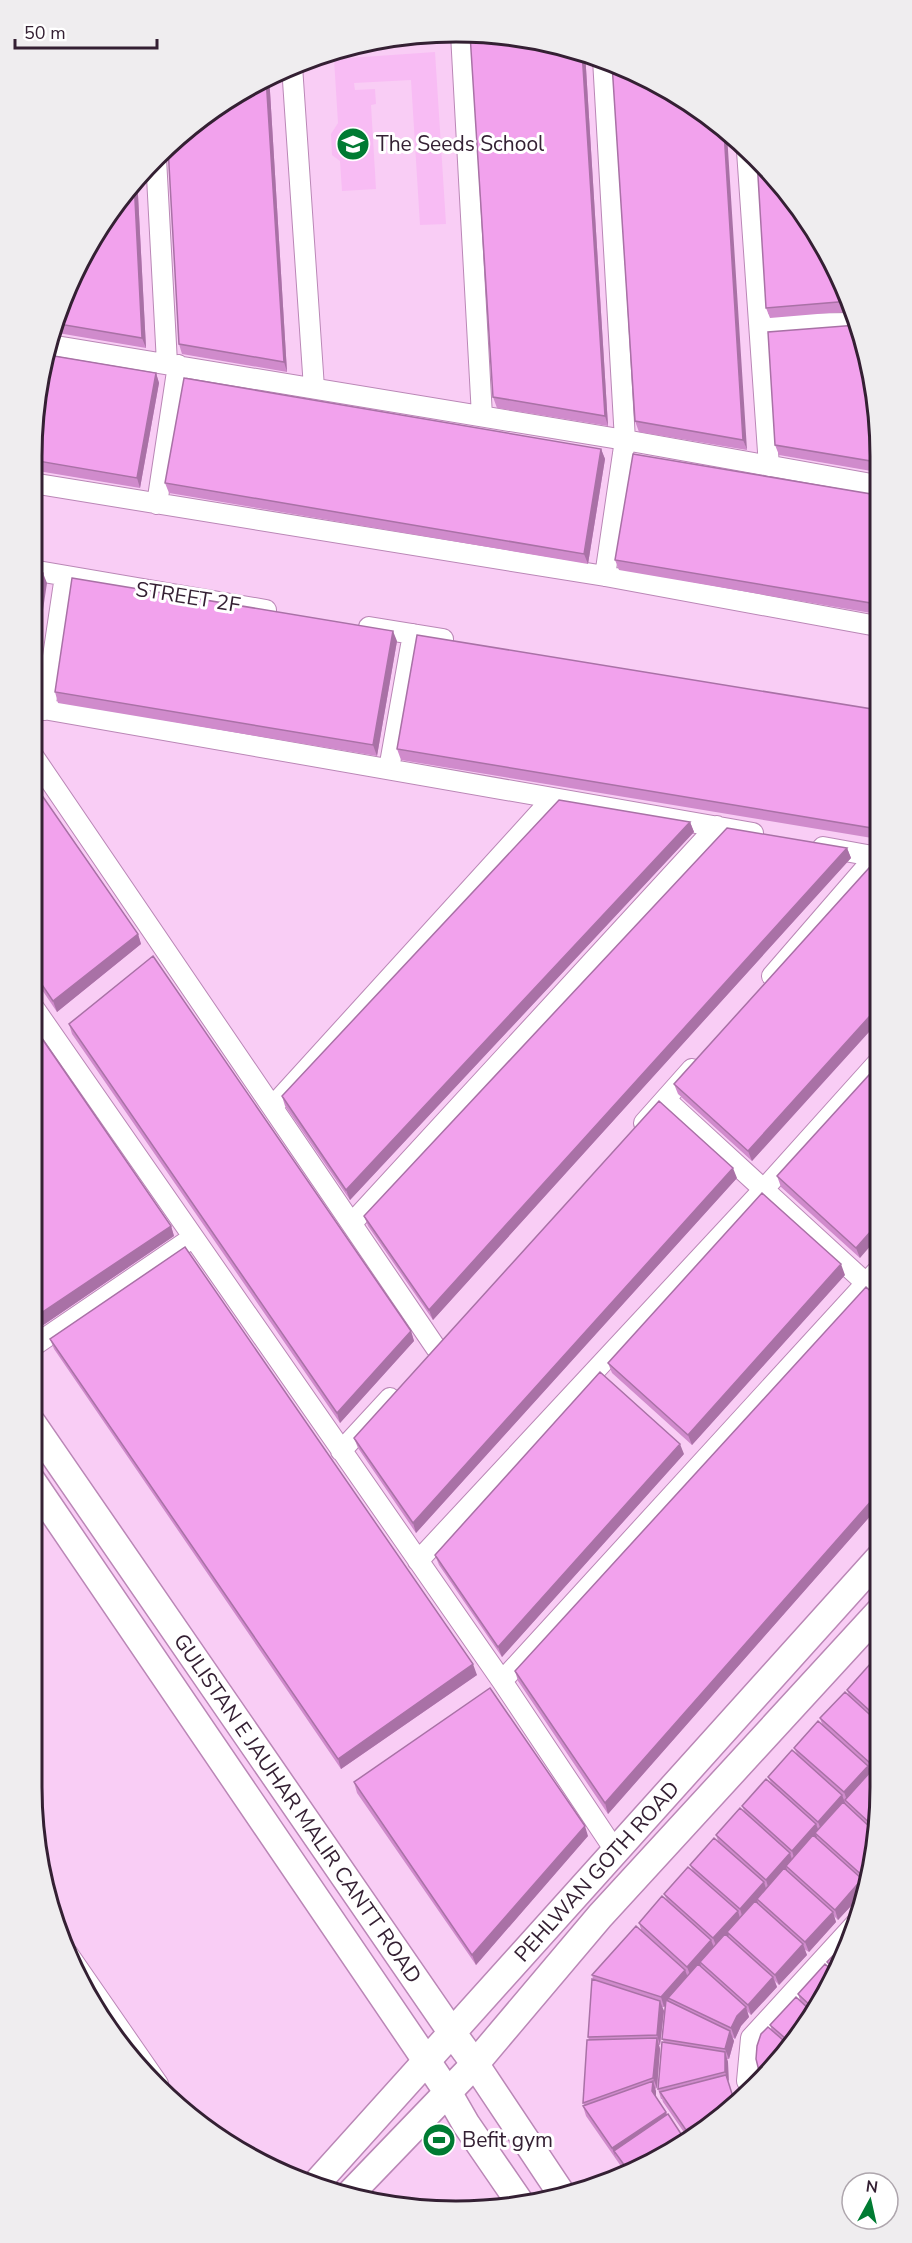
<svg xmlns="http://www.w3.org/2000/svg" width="912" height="2243" viewBox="0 0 912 2243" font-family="'Nunito Sans',sans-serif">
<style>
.built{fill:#f8bcf4}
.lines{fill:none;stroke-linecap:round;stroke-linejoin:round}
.street-casing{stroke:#ba87b6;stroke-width:22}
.secondary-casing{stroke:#ba87b6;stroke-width:30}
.street{stroke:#fff;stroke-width:20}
.secondary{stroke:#fff;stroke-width:27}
.wall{fill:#d08bcc}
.shaded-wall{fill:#a971a6}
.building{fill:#f2a2ed;stroke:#a971a6;stroke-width:1.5}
.labels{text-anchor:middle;stroke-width:6;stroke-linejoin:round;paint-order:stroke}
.poi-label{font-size:21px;fill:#342033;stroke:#fff;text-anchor:start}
.street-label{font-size:21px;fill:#342033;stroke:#fff}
.rim{fill:none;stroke:#342033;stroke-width:3}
</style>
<rect width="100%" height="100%" fill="#f9cdf5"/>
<path class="built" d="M435 52 446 224 420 225 411 80 354 83 355 90 375 89 376 104 371 105 376 189 342 191 340 161 332 155 331 134 338 123 334 59Z"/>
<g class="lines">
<g class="street-casing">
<path id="street" d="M461 34 482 416
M603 59 625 440 605 576
M292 66 314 388
M747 151 769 466
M156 158 167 363
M759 324 856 323
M50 345 625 440 877 485
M32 483 605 576 877 626
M157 504 178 365
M32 570 266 610
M369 627 443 639
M32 707 753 833
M45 710 65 576
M32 754 436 1348
M389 769 413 634
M823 847 878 857
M772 976 875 857
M32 1005 502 1681 616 1852
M666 1100 879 1295
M273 1106 553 798
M644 1123 692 1069
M352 1223 717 826
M32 1347 192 1238
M341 1451 390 1398
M418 1561 763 1190 879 1061
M502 1681 879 1269
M68 1954 158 2084
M750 2086 747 2081 751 2038 858 1921"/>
</g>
<g class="secondary-casing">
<g id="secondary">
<path id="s1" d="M32 1423 453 2034 475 2064 563 2196"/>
<path d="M32 1481 447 2091 466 2124 521 2204"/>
<path id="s2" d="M314 2186 880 1557"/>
<path d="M348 2196 475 2064 600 1916 880 1611"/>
</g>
</g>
<use href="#street" class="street"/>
<use href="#secondary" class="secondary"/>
</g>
<path class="wall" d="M511 35 585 52 608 426 497 408 493 397Z
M612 64 747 450 639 432 635 421Z
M269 75 287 372 182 354 179 344 197 119Z
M137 176 146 348 52 332 54 320Z
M848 293 853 311 770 318 766 308Z
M156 373 159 383 140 488 32 470V456Z
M877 400V472L779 455 775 445Z
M601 449 605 459 588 564 169 493 165 483Z
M877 495V614L619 570 615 560Z
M397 641 377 756 58 703 55 692Z
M878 710V839L401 760 397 749Z
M32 781 138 934 141 944 57 1012 32 975Z
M690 822 694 832 350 1200 285 1106 282 1096Z
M847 848 851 858 433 1320 368 1226 364 1216Z
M878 858V1022L752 1161 678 1094 674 1084Z
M32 1024 171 1226 174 1236 39 1328 32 1317Z
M69 1024 411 1331 414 1341 340 1423 72 1034Z
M879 1064 860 1258 781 1187 777 1176Z
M737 1178 416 1533 358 1448 354 1438Z
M845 1275 692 1445 612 1373 608 1363Z
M879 1299 880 1505 608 1814 518 1681 515 1671Z
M50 1339 477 1675 341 1769 54 1349Z
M684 1454 502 1657 439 1565 435 1555Z
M880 1653V1787L865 1884 863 1883 864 1886 863 1893 838 1920 834 1916 836 1922 809 1952 804 1949 807 1955 779 1985 775 1981 777 1987 751 2015 747 2011 749 2017 741 2026 735 2039 732 2037 734 2041 729 2059H727L728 2062V2082L734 2100 690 2141 663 2102 662 2099H661L658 2089 664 2042 662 2039 665 2006 664 2007H662L664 2011 660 2045H659L660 2049 657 2088 655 2089 656 2097 667 2115 687 2143 627 2175 586 2116 583 2106 584 2105 583 2103 589 2040 588 2037 593 1979 592 1975 641 1929 639 1923 667 1900 664 1894 693 1871 690 1865 718 1841 716 1835 745 1813 742 1806 771 1783 768 1777 797 1754 794 1748 822 1724 820 1718 849 1696 847 1690 875 1667 873 1661Z
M354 1782 588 1836 476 1965 357 1793Z
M851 1937 793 2046 761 2075 759 2071 772 2031 770 2025 800 2000 798 1994 830 1968 827 1962Z"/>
<path class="shaded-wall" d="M582 51 585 52 608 426 605 416Z
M269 75 287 372 284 362 266 77Z
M724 131 727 134 747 450 743 440Z
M137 176 146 348 142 338 134 180Z
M156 373 159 383 140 488 137 478Z
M601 449 605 459 588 564 584 554Z
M43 573 47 583 32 684V649Z
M393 631 397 641 377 756 373 745Z
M690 822 694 832 350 1200 346 1190Z
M847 848 851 858 433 1320 429 1310Z
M138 934 141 944 57 1012 53 1001Z
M878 1007V1022L752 1161 748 1151Z
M733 1168 737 1178 416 1533 413 1523Z
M879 1222V1236L860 1258 856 1248Z
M171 1226 174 1236 39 1328 35 1317Z
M841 1264 845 1275 692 1445 688 1435Z
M411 1331 414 1341 340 1423 337 1413Z
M680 1444 684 1454 502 1657 498 1647Z
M880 1491V1505L608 1814 605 1803Z
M473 1664 477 1675 341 1769 338 1759Z
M880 1752V1766L874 1768 875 1772 874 1773 870 1763Z
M868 1766 872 1776 848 1803 844 1792Z
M842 1795 846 1805 822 1832 818 1822Z
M816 1824 820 1834 815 1833 817 1837 795 1861 792 1851Z
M585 1826 588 1836 476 1965 472 1955Z
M790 1853 793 1863 786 1866 787 1870 769 1890 766 1880Z
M862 1879 864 1886 863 1893 838 1920 835 1910Z
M764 1882 767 1892 757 1899 758 1903 743 1919 740 1909Z
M738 1911 741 1922 727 1932 729 1935 717 1948 713 1938Z
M833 1912 836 1922 809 1952 805 1942Z
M711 1940 715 1950 700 1962 701 1966 691 1977 687 1967Z
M803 1944 807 1955 779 1985 775 1975Z
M685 1970 689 1980 668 1998 669 2002 664 2007 661 1997Z
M773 1977 777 1987 751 2015 748 2005Z
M660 2001 664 2011 660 2045 657 2035Z
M746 2007 749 2017 741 2026 735 2039 731 2028 737 2016Z
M730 2031 734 2041 729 2059 725 2049Z
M657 2038 660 2049 657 2088 653 2078Z
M725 2052 728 2062 729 2082 725 2072Z
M653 2081 656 2091V2101L652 2091Z
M734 2100 694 2138 687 2133 690 2141 686 2130Z
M666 2112 670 2122 614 2151 616 2158 612 2148Z"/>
<path class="building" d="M470 34 511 35 582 51 605 416 493 397Z
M612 64 692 103 724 131 743 440 635 421Z
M266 77 284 362 179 344 168 147 197 119Z
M757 160 775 176 848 293 850 301 766 308Z
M134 180 142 338 53 323 88 244Z
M857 325 877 399V462L775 445 768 332Z
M48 355 156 373 137 478 32 460Z
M184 378 601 449 584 554 165 483Z
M633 454 877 495V604L615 560Z
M32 571 43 573 32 649Z
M72 578 393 631 373 745 55 692Z
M417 635 878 710V829L397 749Z
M32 781 138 934 53 1001 32 970Z
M559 800 690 822 346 1190 282 1096Z
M727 828 847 848 429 1310 364 1216Z
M878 858V1007L748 1151 674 1084Z
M153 956 411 1331 337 1413 69 1024Z
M32 1024 171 1226 35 1317 32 1312Z
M879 1064V1222L856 1248 777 1176Z
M659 1101 733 1168 413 1523 354 1438Z
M762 1193 841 1264 688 1435 608 1363Z
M185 1247 473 1664 338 1759 50 1339Z
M866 1287 879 1299 880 1491 605 1803 515 1671Z
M600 1372 680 1444 498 1647 435 1555Z
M880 1653V1667L873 1661Z
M871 1663 880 1671V1720L847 1690Z
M490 1688 585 1826 472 1955 354 1782Z
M845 1692 880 1724V1752L870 1763 820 1718Z
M818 1721 868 1766 844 1792 794 1748Z
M792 1750 842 1795 818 1822 768 1777Z
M880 1760V1773L874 1768Z
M872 1770 880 1777V1787L874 1827 845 1800Z
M766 1779 816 1824 792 1851 742 1806Z
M843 1802 873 1830 866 1875 864 1877 815 1833Z
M740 1808 790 1853 766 1880 716 1835Z
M813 1835 862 1879 835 1910 786 1866Z
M714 1838 764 1882 740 1909 690 1865Z
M688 1867 738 1911 713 1938 664 1894Z
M784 1868 833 1912 805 1942 757 1899Z
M662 1896 711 1940 687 1967 639 1923Z
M755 1901 803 1944 775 1975 727 1932Z
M636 1926 685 1970 661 1997 592 1975Z
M725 1934 773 1977 748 2005 700 1962Z
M851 1937 834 1968 827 1962Z
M698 1964 746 2007 737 2016 731 2028 668 1998Z
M825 1964 833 1971 813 2008 798 1994Z
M592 1979 660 2001 657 2035 588 2037Z
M796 1997 811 2011 793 2045 770 2025Z
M666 2000 730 2031 725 2049 662 2039Z
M768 2027 791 2047 761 2075 759 2071 756 2059 757 2046 761 2034Z
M657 2038 653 2078 583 2103 587 2040Z
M662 2042 725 2052V2072L658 2089Z
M726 2075 734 2100 686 2130 660 2092Z
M653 2081 652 2091 666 2112 612 2148 583 2106Z
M723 2111 692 2140 687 2133Z
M668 2114 687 2143 630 2173 614 2151Z"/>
<defs>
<g id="school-disc" transform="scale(1.725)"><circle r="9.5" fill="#007b32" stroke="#fff"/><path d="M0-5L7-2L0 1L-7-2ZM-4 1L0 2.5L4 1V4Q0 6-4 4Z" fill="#fff"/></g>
<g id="stadium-disc" transform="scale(1.725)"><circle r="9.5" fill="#007b32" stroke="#fff"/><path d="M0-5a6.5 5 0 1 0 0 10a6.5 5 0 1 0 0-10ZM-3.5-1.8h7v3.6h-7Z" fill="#fff"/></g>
</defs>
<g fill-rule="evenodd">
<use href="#school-disc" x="353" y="144"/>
<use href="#stadium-disc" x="439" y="2140"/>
</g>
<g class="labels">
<g class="poi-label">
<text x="376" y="151">The Seeds School</text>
<text x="462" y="2147">Befit gym</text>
</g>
<g class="street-label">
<text transform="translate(188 597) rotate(9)" y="7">STREET 2F</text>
<text dy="7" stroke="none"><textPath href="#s1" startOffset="468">GULISTAN E JAUHAR MALIR CANTT ROAD</textPath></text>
<text dy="7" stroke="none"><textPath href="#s2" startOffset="423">PEHLWAN GOTH ROAD</textPath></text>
</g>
</g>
<path d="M0 0H912V2243H0ZM456 42H456A414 414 0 0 1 870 456V1787A414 414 0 0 1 456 2201H456A414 414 0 0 1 42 1787V456A414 414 0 0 1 456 42Z" fill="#efedef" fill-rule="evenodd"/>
<path class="rim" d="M456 42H456A414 414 0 0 1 870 456V1787A414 414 0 0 1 456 2201H456A414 414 0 0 1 42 1787V456A414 414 0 0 1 456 42Z"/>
<g transform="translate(870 2201) rotate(8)"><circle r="28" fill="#ffffff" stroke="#aea6ad" stroke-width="1.5"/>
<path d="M0-4.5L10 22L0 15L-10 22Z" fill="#007b32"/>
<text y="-9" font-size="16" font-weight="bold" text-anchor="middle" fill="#342033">N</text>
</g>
<path d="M15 39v9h142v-9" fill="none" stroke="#342033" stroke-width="3"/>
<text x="24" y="39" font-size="18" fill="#342033" stroke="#ffffff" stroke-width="4.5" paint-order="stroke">50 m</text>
</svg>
